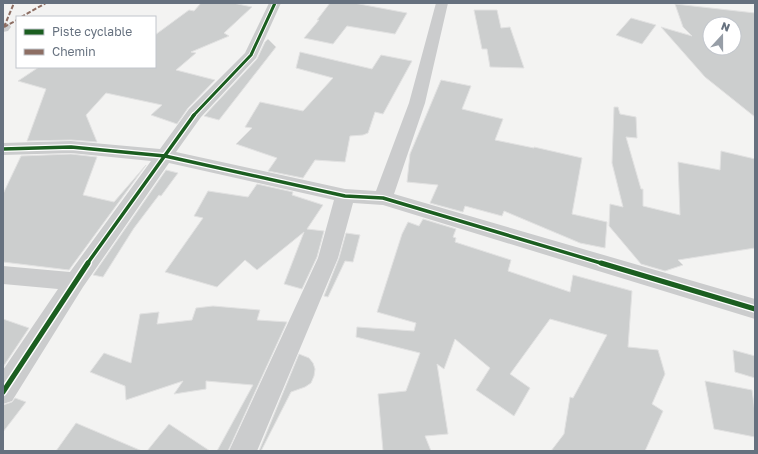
<svg xmlns="http://www.w3.org/2000/svg" width="758" height="454" viewBox="0 0 758 454" font-family="'Golos Text',sans-serif">
<style>
.building{fill:#cccece;stroke:#e2e2e2;fill-rule:evenodd}
.lines{fill:none;stroke-linecap:round;stroke-linejoin:round}
.street{fill:#cbcccd;fill-rule:evenodd}
.quiet{stroke:#8d6e63;stroke-width:2;stroke-dasharray:4.5 2;stroke-linecap:butt}
.cycleway-far2-casing{stroke:#fff;stroke-width:5}
.cycleway-far1-casing{stroke:#fff;stroke-width:6}
.cycleway-casing{stroke:#fff;stroke-width:8}
.cycleway-far2{stroke:#1b5e20;stroke-width:3}
.cycleway-far1{stroke:#1b5e20;stroke-width:3.5}
.cycleway{stroke:#1b5e20;stroke-width:5}
</style>
<rect width="100%" height="100%" fill="#f3f3f2"/>
<path class="building" d="M201 3H233L252 7 224 33 229 36 191 52 196 53 176 70 215 80 188 108 177 124 151 115 162 105 106 93 86 115 97 142 71 140 27 141 46 89 18 81 39 67H155V35L189 10 194 11Z
M330 3H354L407 13 395 34 347 26 333 44 304 38 319 20H317Z
M675 4 755 13V117L705 77 661 27 692 36 683 27ZM710 24H734V48H710Z
M474 10H497L501 28 510 27 524 68 490 67 487 49H482Z
M631 18 656 25 642 44 616 35Z
M268 39 276 47 219 120 204 116 257 59 265 42Z
M300 52 372 69 381 55 412 61 383 114 375 112 368 133 363 135 350 136 345 162 315 160 303 178 268 171 277 158 236 144 252 128 245 127 260 102 303 111 333 78 296 68Z
M441 80 471 86 462 109 503 119 495 140 534 148V147L582 158 572 214 607 222 605 248 580 243 504 211 502 216 465 206 463 212 430 203 438 185 407 182 410 154Z
M614 107H618L620 114 636 117 637 138 626 137 641 189H643V206L680 215 678 162 720 170 721 151 755 159V248L678 260 683 265 665 271 641 264 609 226 610 204 623 207 612 163Z
M71 154 97 157 83 195 114 202 146 165 69 270 3 262V194L21 156Z
M166 170 178 173 161 196 159 195 134 228 103 277 93 275Z
M257 184 293 192 292 195 323 205 307 229 324 231 317 257 302 289 284 284 304 232 257 270 245 260 217 287 165 272 203 218 194 216 208 191 248 197Z
M423 219 456 229 453 237 456 238 455 242 511 260 508 271 570 292 573 275 632 291 628 347 658 350 665 374 652 404 663 411 645 451H551L564 434 570 397 573 398 607 335 550 319 510 374 530 388 514 416 476 390 490 368 455 339 444 369 437 364 448 434 425 436 431 451H383L378 394 406 391 420 353 356 337 357 327 414 331 416 323 377 312 402 234 408 222 419 226Z
M346 233 360 235 353 262 345 261 328 297 324 296 339 258Z
M213 306 260 310 257 320 287 322 228 451H217L253 385 206 381V389L174 394 183 381 126 400 125 386 90 372 104 353 131 363 140 314 159 312 157 324 192 320 196 308Z
M3 319 29 328 3 367Z
M733 350 755 356V378L735 372Z
M299 354 309 358 313 363 315 369 314 376 311 383 305 387 291 392 261 451H259Z
M705 381 752 390 755 412V437L714 429Z
M15 398 26 402 3 432V405L12 402Z
M76 423 142 451H56Z
M169 424 210 451H147Z"/>
<g class="lines">
<path class="street" d="M269 3H281L256 58 201 117 176 152 345 189 376 191 409 103 436 3H448L425 103 394 194 755 299V319L383 205 353 203 338 258 257 451H229L318 258 334 200 169 163 83 287 12 401 3 404V370L58 289 3 284V266L70 272 151 161 71 153 3 155V143L71 141 160 149 189 109 245 53Z
M3 23 9 24 11 27 8 31 3 32Z"/>
<path class="quiet" d="M21 17 46 3
M4 27 14 3
M4 27 17 20"/>
<g class="cycleway-far2-casing">
<path id="cycleway-far2" d="M193 116 251 55 275 3"/>
</g>
<g class="cycleway-far1-casing">
<path id="cycleway-far1" d="M3 149 71 147 165 156 345 196 383 198 604 264
M87 264 194 115"/>
</g>
<g class="cycleway-casing">
<path id="cycleway" d="M601 263 755 309
M3 392 88 263"/>
</g>
<use href="#cycleway-far2" class="cycleway-far2"/>
<use href="#cycleway-far1" class="cycleway-far1"/>
<use href="#cycleway" class="cycleway"/>
</g>
<rect width="758" height="454" fill="none" stroke="#66717f" stroke-width="8"/>
<rect x="16" y="16" width="140" height="52" fill="#ffffff" stroke="#c2c6cc"/>
<rect x="24" y="29" width="20" height="6" fill="#1b5e20" stroke="#c2c6cc"/>
<text x="52" y="36" font-size="12" fill="#66717f">Piste cyclable</text>
<rect x="24" y="49" width="20" height="6" fill="#8d6e63" stroke="#c2c6cc"/>
<text x="52" y="56" font-size="12" fill="#66717f">Chemin</text>
<g transform="translate(722 36) rotate(21)"><circle r="19" fill="#ffffff" stroke="#c2c6cc"/>
<path d="M0-3L7 15L0 10L-7 15Z" fill="#979ea7"/>
<text y="-6" font-size="11" font-weight="bold" text-anchor="middle" fill="#66717f">N</text>
</g>
</svg>
